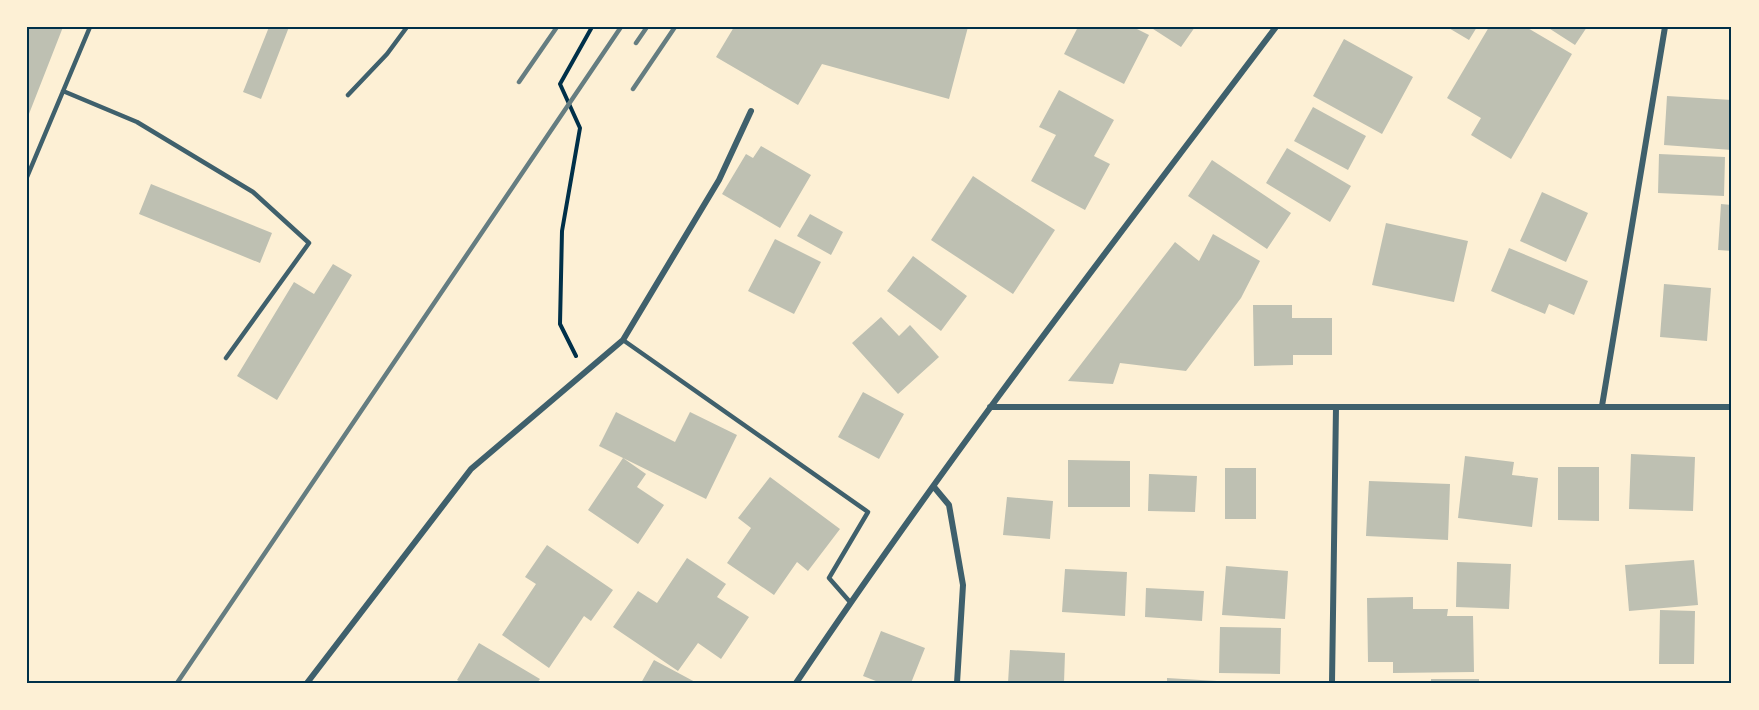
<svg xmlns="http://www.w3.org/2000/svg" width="1759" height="710" viewBox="0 0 1759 710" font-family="Jost,sans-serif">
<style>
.building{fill:#bec0b2}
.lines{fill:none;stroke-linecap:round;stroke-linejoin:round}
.path{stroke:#003049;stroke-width:4}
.service{stroke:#3f606c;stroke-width:4.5}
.minor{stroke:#3f606c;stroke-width:6}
.rail{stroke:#657d81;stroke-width:4.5}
.neatline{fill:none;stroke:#003049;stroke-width:2}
</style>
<rect width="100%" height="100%" fill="#fdf0d5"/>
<path class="building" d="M27 27H63L27 119Z
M269 27H289L261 99 243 92Z
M734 27H968L949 99 822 64 798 105 716 57Z
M1078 27H1133L1149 35 1124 84 1064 54Z
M1150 27H1195L1181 47Z
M1447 27H1477L1469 40Z
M1489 27H1526L1572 54 1511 159 1471 135 1481 118 1447 98Z
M1547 27H1587L1575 45Z
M1344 39 1413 77 1382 134 1313 96Z
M1059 90 1114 120 1094 156 1110 164 1085 210 1031 181 1056 135 1039 127Z
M1667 96 1732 100V150L1664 145Z
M1313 107 1366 136 1348 170 1294 141Z
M761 146 811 175 780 228 722 194 746 154 753 158Z
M1287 148 1351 186 1330 222 1266 183Z
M1659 154 1725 157 1724 196 1658 193Z
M1212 160 1291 213 1267 249 1188 196Z
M973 176 1055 230 1013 294 931 240Z
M151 184 272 233 260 263 139 214Z
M1542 192 1588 213 1566 262 1520 241Z
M1721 204 1732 205V251L1718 250Z
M810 214 843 232 831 255 797 236Z
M1386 223 1468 241 1454 302 1372 285Z
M1213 234 1260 261 1241 298 1186 371 1120 363 1113 384 1068 381 1175 242 1199 261Z
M775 239 821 262 794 314 748 291Z
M1509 248 1588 281 1574 315 1549 304 1545 314 1491 291Z
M913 256 967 296 941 331 887 291Z
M333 264 352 275 277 400 237 376 294 282 314 294Z
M1664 284 1711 288 1707 341 1660 337Z
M1253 305H1292V318H1332V355H1293V365L1254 366Z
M881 317 899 336 910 325 939 357 898 394 852 343Z
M863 392 904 414 879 459 838 437Z
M616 412 675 442 690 412 737 435 706 499 623 458 646 474 637 487 664 505 638 544 588 510 623 458 599 446Z
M1631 454 1695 457 1693 511 1629 509Z
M1465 456 1514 462 1512 475 1538 478 1532 527 1458 518Z
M1068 460 1130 461V507H1068Z
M1558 467H1599V521L1558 520Z
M1225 468H1256V519H1225Z
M1149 474 1197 476 1195 512 1148 511Z
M770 477 840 529 808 571 797 562 774 595 727 563 751 528 738 518Z
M1369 481 1450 484 1448 540 1366 536Z
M1007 497 1053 501 1050 539 1003 535Z
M547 545 613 590 591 621 584 616 549 668 502 635 536 584 525 577Z
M687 558 726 584 717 597 749 617 721 659 698 643 678 671 613 627 638 591 657 603Z
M1694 560 1698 605 1629 611 1625 565Z
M1457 562 1511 564 1509 609 1456 607Z
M1226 566 1288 571 1285 619 1222 615Z
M1065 569 1127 572 1125 616 1062 612Z
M1146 588 1204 591 1202 621 1145 617Z
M1413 597V609H1448L1447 616H1473L1474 672 1393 673V662H1368L1367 598Z
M1660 610 1695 611 1694 664H1659Z
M1220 627 1281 628 1280 674 1219 673Z
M881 631 925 648 911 683H881L863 676Z
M479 643 540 679 537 683H462L457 680Z
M1010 650 1065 653 1064 683H1008Z
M654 660 697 683H641Z
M1167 678 1217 681V683H1167Z
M1431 679H1479V683H1431Z"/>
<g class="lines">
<path class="path" d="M576 356 560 324 562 231 580 128 560 84 592 27"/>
<path class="service" d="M63 91 137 122 253 192 309 243 226 358
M348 95 387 54 407 27
M27 177 90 27
M623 340 868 512 829 578 850 602"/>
<path class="minor" d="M1602 406 1665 27
M990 407H1732
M934 487 949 505 963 585 957 683
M307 683 471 469 623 340 719 180 751 111
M796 683C947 458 1113 243 1276 27
M1332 683 1336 407"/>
<path class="rail" d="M636 43 647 27
M519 82 557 27
M633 89 675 27
M177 683 621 27"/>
</g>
<rect width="1759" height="710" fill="none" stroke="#fdf0d5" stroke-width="57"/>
<rect x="28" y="28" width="1702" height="654" class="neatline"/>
</svg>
